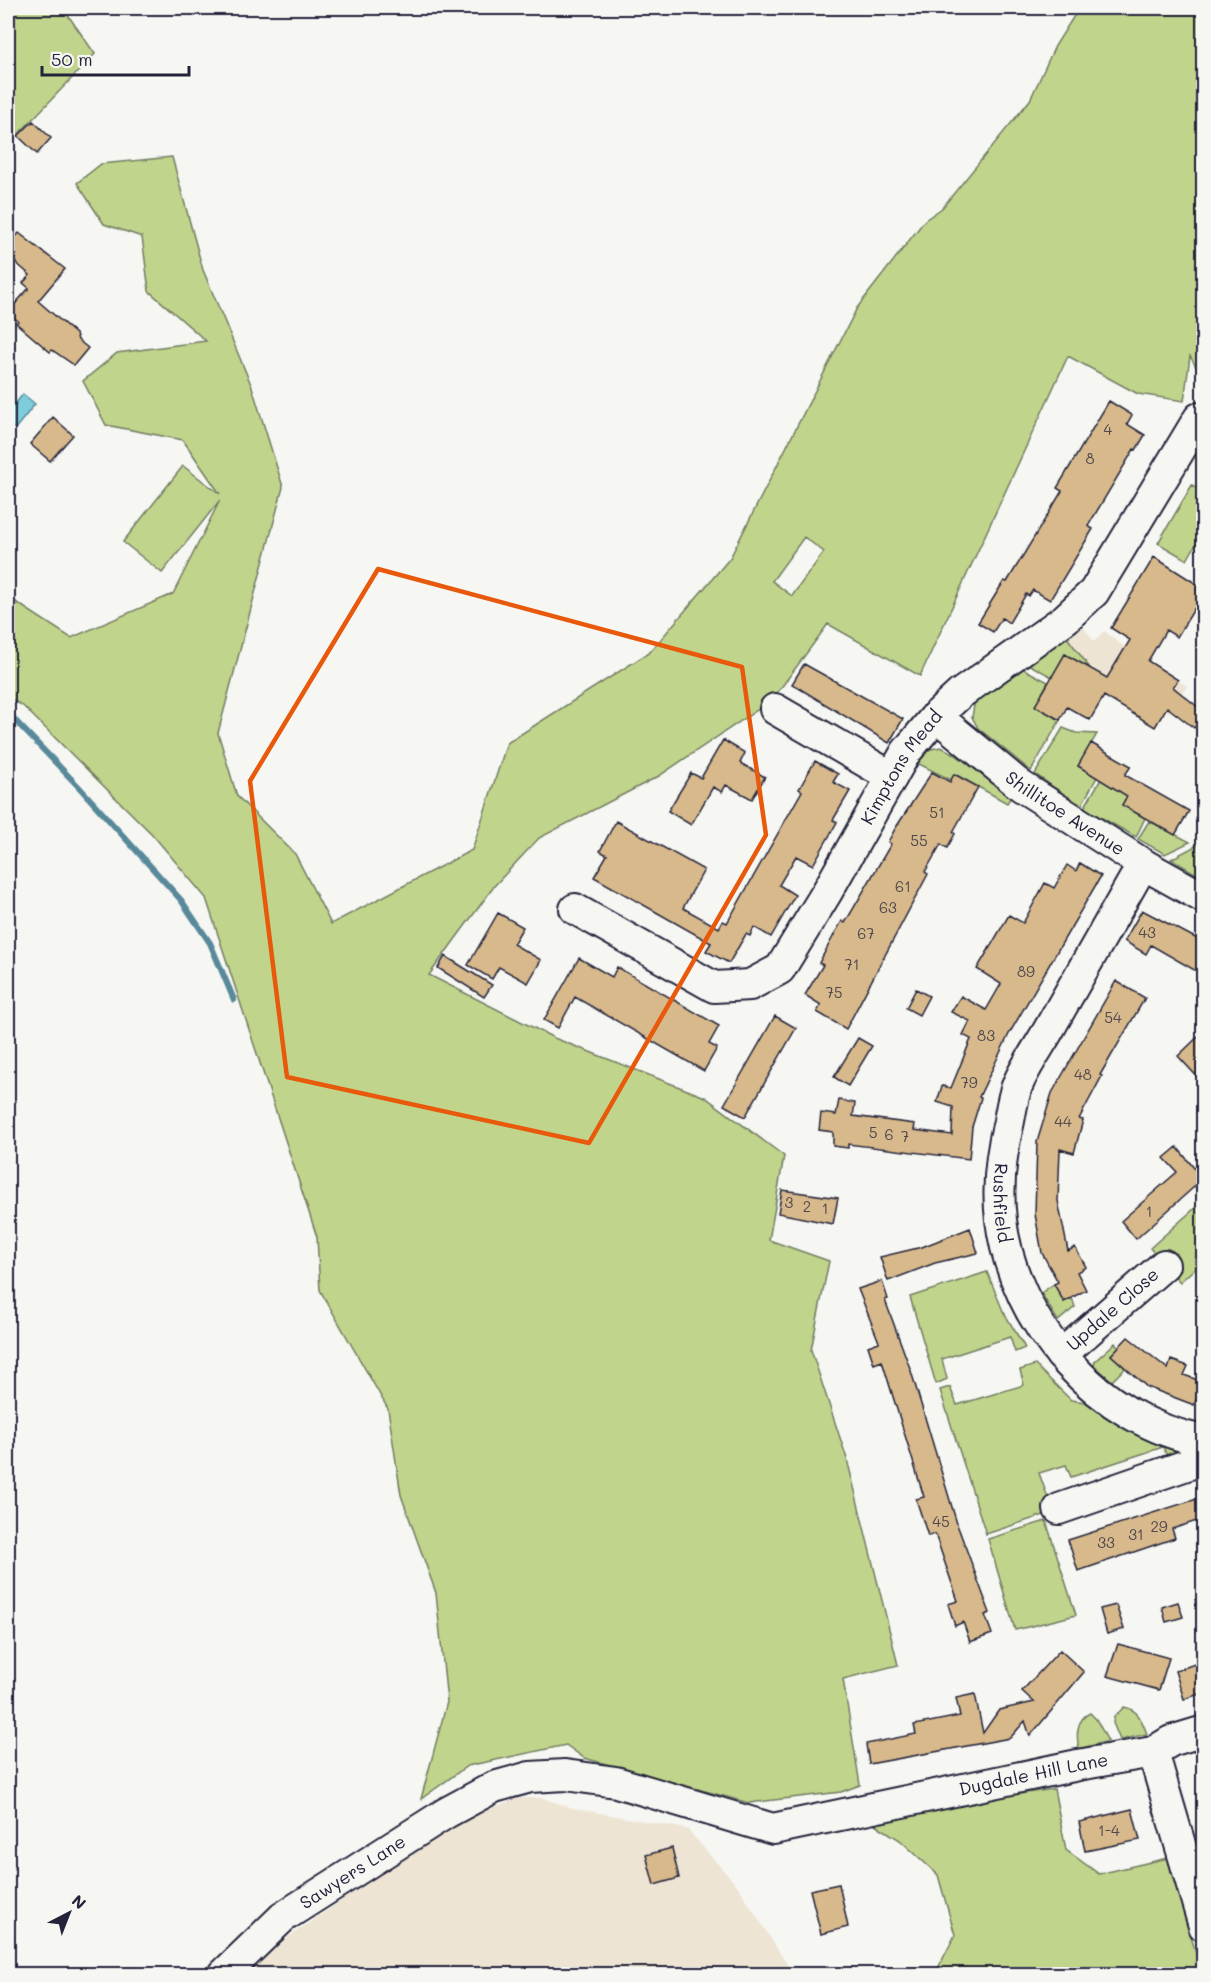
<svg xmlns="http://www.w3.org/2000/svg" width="1211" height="1982" viewBox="0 0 1211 1982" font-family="Mali,sans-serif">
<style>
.built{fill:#ede4d3}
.green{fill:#c0d58b;stroke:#717c63;stroke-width:1.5;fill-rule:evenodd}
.water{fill:#7ecddb;stroke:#59899b;stroke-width:1.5}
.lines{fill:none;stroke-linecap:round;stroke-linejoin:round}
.stream{stroke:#59899b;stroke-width:6}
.building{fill:#d7b98b;stroke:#22223b;stroke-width:1.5}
.minor-casing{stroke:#22223b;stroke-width:34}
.minor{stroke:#f6f6f2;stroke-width:30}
.marked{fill:none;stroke:#e8590c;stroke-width:4.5;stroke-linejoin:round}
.labels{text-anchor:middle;stroke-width:4.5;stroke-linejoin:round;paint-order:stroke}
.number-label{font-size:15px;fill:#4f484f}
.street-label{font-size:18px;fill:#22223b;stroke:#f6f6f2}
</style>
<rect width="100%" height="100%" fill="#f6f6f2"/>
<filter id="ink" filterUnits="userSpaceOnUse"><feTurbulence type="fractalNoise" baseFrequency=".0167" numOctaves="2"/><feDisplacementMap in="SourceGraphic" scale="12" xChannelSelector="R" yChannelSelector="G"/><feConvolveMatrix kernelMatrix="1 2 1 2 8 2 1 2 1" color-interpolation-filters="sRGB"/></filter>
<g filter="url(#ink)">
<path class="built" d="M1081 624 1094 641 1104 631 1123 646 1187 686 1169 712 1166 709 1155 727 1104 697 1112 683 1090 666 1066 636Z
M518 1798H542L572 1808 687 1829 739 1888 793 1974H240L261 1956 454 1823Z"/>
<path class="green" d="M8 8H63L95 54 8 145Z
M1079 8H1201L1204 11 1203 379 1190 356 1184 401 1138 394 1068 356 920 676 828 624 772 700 659 776 539 838 495 885 429 975 554 1038 705 1097 784 1156 769 1240 829 1261 811 1350 847 1459 898 1665 843 1679 860 1785 841 1792 749 1803 584 1758 566 1745 467 1766 421 1799 447 1702 436 1593 401 1495 388 1409 320 1290 317 1237 206 898 152 834 23 706 8 697V597L71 638 173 594 220 500 162 573 123 542 183 466 220 494 183 440 106 425 83 381 117 353 206 341 149 291 142 237 104 224 77 183 101 164 172 157 203 270 252 387 283 487 218 733 237 796 295 854 331 924 472 850 507 743 650 652 730 558 857 308 925 220 942 208 1030 100 1055 46ZM804 537 824 552 792 596 772 581Z
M1192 485 1203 492V532L1187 560 1158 543Z
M1066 636 1090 668 1065 654 1052 677 1026 663Z
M1020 667 1048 682 1035 706 1060 720 1031 771 978 728 972 717 975 700Z
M1063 728 1076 733 1097 734 1078 766 1097 777 1081 806 1035 774Z
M941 747 956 755 1011 797 1007 803 955 774 951 780 917 763 926 750Z
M1101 779 1128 794 1122 805 1145 818 1136 837 1084 808Z
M1149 821 1190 842 1165 854 1138 839Z
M1203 842V878L1171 859Z
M1203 1201V1261L1180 1282 1150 1248Z
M987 1272 1003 1311 1025 1348 1015 1352 1010 1337 942 1359 947 1379 936 1384 910 1297Z
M1054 1284 1064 1302 1072 1298 1075 1307 1058 1321 1041 1293Z
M1115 1343 1119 1347 1111 1355 1125 1368 1112 1381 1094 1365 1095 1361Z
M1035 1365 1071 1400 1085 1402 1151 1440 1189 1455 1170 1463 1163 1447 1071 1477 1066 1465 1039 1473 1053 1512 986 1534 940 1390 950 1387 957 1405 1024 1385 1020 1370Z
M1046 1521 1076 1615 1015 1630 988 1539Z
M1124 1707C1139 1710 1142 1721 1147 1734L1120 1740 1113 1723 1114 1717Z
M1090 1713 1096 1719 1108 1741 1079 1749C1076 1736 1076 1719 1090 1713Z
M1054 1789 1066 1850 1099 1874 1168 1858 1202 1974H935L955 1935 938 1875 900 1840 873 1823 881 1814Z"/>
<path class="water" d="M23 394 35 404 15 429 8 423V413Z"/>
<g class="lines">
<path class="stream" d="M8 713 79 787 181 900 210 943 234 1000"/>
</g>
<path class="building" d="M33 121 51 138 37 154 18 136Z
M19 233 65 269 38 301 76 334 78 340 88 348 74 365 52 350 50 352 16 323 18 321 8 312 29 288 23 283 30 275 8 256V246Z
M1109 401 1132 415 1127 424 1145 435 1136 450 1134 449 1088 526 1093 529 1050 600 1033 590 1029 596 1026 594 1009 623 1002 618 993 632 978 623 1004 581 1007 582 1062 491 1057 488Z
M53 417 73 435 50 461 30 444Z
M1154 557 1203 588V615L1194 609 1177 637 1166 630 1148 661 1178 680 1173 687 1203 711V717L1194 728 1167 707 1155 727 1104 696 1090 720 1067 707 1060 720 1035 706 1065 654 1107 678 1130 640 1111 628Z
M804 664 903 719 889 743 792 684Z
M723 740 745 753 740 763 765 777 752 799 726 785 722 792 713 787 691 825 668 811 691 773 701 778Z
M1091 743 1131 766 1125 775 1189 811 1175 835 1122 805 1127 796 1078 766Z
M815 761 838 774 833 782 850 791 833 820 837 822 813 865 796 856 779 885 795 895 771 937 754 927 750 936 746 934 729 963 706 951 711 943 594 877 607 855 600 851 616 821 704 870 683 908 719 928 723 921 727 923 802 791 799 789Z
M932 772 950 782 954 774 978 787 953 832 955 834 947 848 941 844 925 872 928 874 846 1029 817 1012 821 1005 805 995 823 965 819 963 834 935 842 921 845 923 891 844 888 842 895 829Z
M1080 863 1101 876 1009 1034 979 1097 981 1098 972 1127 969 1159 848 1144V1148L833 1146V1132L819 1130 821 1113 836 1115 839 1100 855 1103 853 1116 915 1124 914 1130 952 1135 953 1107 937 1102 942 1086 951 1088 971 1039 963 1035 970 1021 951 1012 961 996 986 1010 1001 984 977 969 1009 915 1023 923 1045 883 1054 888 1067 865 1076 871Z
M1142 910 1203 942V975L1151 945 1146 954 1124 941Z
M498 913 523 927 513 944 541 960 528 983 499 967 492 979 468 965Z
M445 956 492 985 484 997 438 968Z
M579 958 612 977 617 967 719 1026 709 1044 717 1048 704 1071 575 997 558 1028 544 1020Z
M1116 981 1145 998 1100 1075 1102 1076 1079 1119 1083 1120 1074 1153 1060 1149 1058 1201 1068 1251 1075 1247 1086 1267 1077 1272 1086 1290 1064 1302 1054 1284 1058 1282 1042 1253 1035 1214 1037 1142 1052 1093Z
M916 989 929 996 919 1015 906 1008Z
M775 1016 796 1028 745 1117 724 1105Z
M1203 1032V1083L1178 1056Z
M858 1038 872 1046 848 1086 834 1077Z
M1177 1147 1203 1179 1136 1239 1121 1221 1177 1172 1164 1158Z
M782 1190 838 1198 833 1224 778 1213Z
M970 1228 978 1253 935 1263 888 1281 880 1257 922 1247Z
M882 1281 888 1299 885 1300 911 1371 958 1527 990 1613 985 1615 992 1634 970 1642 963 1622 955 1626 948 1604 958 1601 935 1534 928 1536 916 1499 924 1497 882 1361 874 1364 868 1346 879 1342 858 1289Z
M1128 1337 1168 1369 1171 1360 1188 1366 1184 1375 1203 1382 1194 1405 1147 1387 1111 1355Z
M1203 1497V1519L1172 1529 1175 1538 1078 1571 1068 1540Z
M1178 1602 1183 1617 1166 1622 1162 1607Z
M1116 1605 1124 1629 1107 1634 1100 1609Z
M1118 1644 1169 1658 1159 1690 1107 1676Z
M1060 1650 1084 1672 1030 1736 1025 1721 1010 1738 869 1764 866 1744 916 1734 914 1725 960 1716 956 1698 975 1694 983 1733 999 1710 1034 1702 1022 1691Z
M1203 1661V1693L1184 1699 1175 1671Z
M1132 1809 1140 1840 1085 1851 1079 1822Z
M672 1848 679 1878 654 1885 646 1855Z
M839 1884 848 1927 821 1934 810 1890Z"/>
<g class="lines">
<g class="minor-casing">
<g id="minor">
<path d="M775 709 892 777"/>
<path id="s1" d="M936 716 1021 786 1143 864 1204 898"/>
<path id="s2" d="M1143 864C1113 917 1083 969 1053 1022 1042 1043 1026 1064 1017 1086 1013 1097 1011 1110 1009 1121 1001 1153 997 1187 1001 1220 1014 1325 1099 1422 1204 1441"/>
<path id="s3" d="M575 909 714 987 750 985 780 969 827 892 906 752 936 716 960 694 1065 619 1094 592 1199 418"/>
<path id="s4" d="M1061 1355 1164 1265"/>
<path d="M1059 1509 1204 1459"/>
<path d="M1153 1752 1204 1926"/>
<path id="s5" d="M224 1974 283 1917 446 1813 494 1787 530 1777 565 1775 616 1782 773 1829 1078 1765 1153 1752 1171 1741 1204 1731"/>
</g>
</g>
<use href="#minor" class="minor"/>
</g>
</g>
<path class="marked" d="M378 569 742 667 766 835 589 1143 287 1077 250 781Z"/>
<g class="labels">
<g class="number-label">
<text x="1108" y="435">4</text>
<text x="1090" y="464">8</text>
<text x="937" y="818">51</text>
<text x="919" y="846">55</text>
<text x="903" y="892">61</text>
<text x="888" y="913">63</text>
<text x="1147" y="938">43</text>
<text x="866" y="939">67</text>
<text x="852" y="970">71</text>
<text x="1026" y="977">89</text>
<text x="834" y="998">75</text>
<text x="1113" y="1023">54</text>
<text x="986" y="1041">83</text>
<text x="1083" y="1080">48</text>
<text x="969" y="1088">79</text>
<text x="1063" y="1127">44</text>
<text x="873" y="1138">5</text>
<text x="889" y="1140">6</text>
<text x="905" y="1142">7</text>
<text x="789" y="1208">3</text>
<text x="807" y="1212">2</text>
<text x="825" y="1214">1</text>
<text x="1149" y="1217">1</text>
<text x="941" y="1527">45</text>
<text x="1159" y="1532">29</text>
<text x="1136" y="1540">31</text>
<text x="1106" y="1548">33</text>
<text x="1109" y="1836">1-4</text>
</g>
<g class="street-label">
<text dy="6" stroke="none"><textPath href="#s3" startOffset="465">Kimptons Mead</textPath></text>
<text dy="6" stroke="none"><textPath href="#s1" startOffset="162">Shillitoe Avenue</textPath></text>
<text dy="6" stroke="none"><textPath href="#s2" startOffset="374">Rushfield</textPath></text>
<text dy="6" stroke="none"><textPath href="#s4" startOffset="69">Updale Close</textPath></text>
<text dy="6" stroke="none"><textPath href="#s5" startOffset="884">Dugdale Hill Lane</textPath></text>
<text dy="6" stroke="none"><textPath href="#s5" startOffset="165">Sawyers Lane</textPath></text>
</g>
</g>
<rect width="1211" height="1982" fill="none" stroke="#f6f6f2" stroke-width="30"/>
<rect x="15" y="15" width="1181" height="1952" fill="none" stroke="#22223b" stroke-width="2" filter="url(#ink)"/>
<g transform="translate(69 1913) rotate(42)" stroke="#f6f6f2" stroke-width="4.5" paint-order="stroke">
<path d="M0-4.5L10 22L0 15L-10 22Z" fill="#22223b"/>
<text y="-9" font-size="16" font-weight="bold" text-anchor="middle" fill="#22223b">N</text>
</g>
<path d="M42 66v9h147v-9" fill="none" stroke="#22223b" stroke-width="3"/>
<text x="51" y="66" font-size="18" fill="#22223b" stroke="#f6f6f2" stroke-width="4.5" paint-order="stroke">50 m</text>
</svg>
